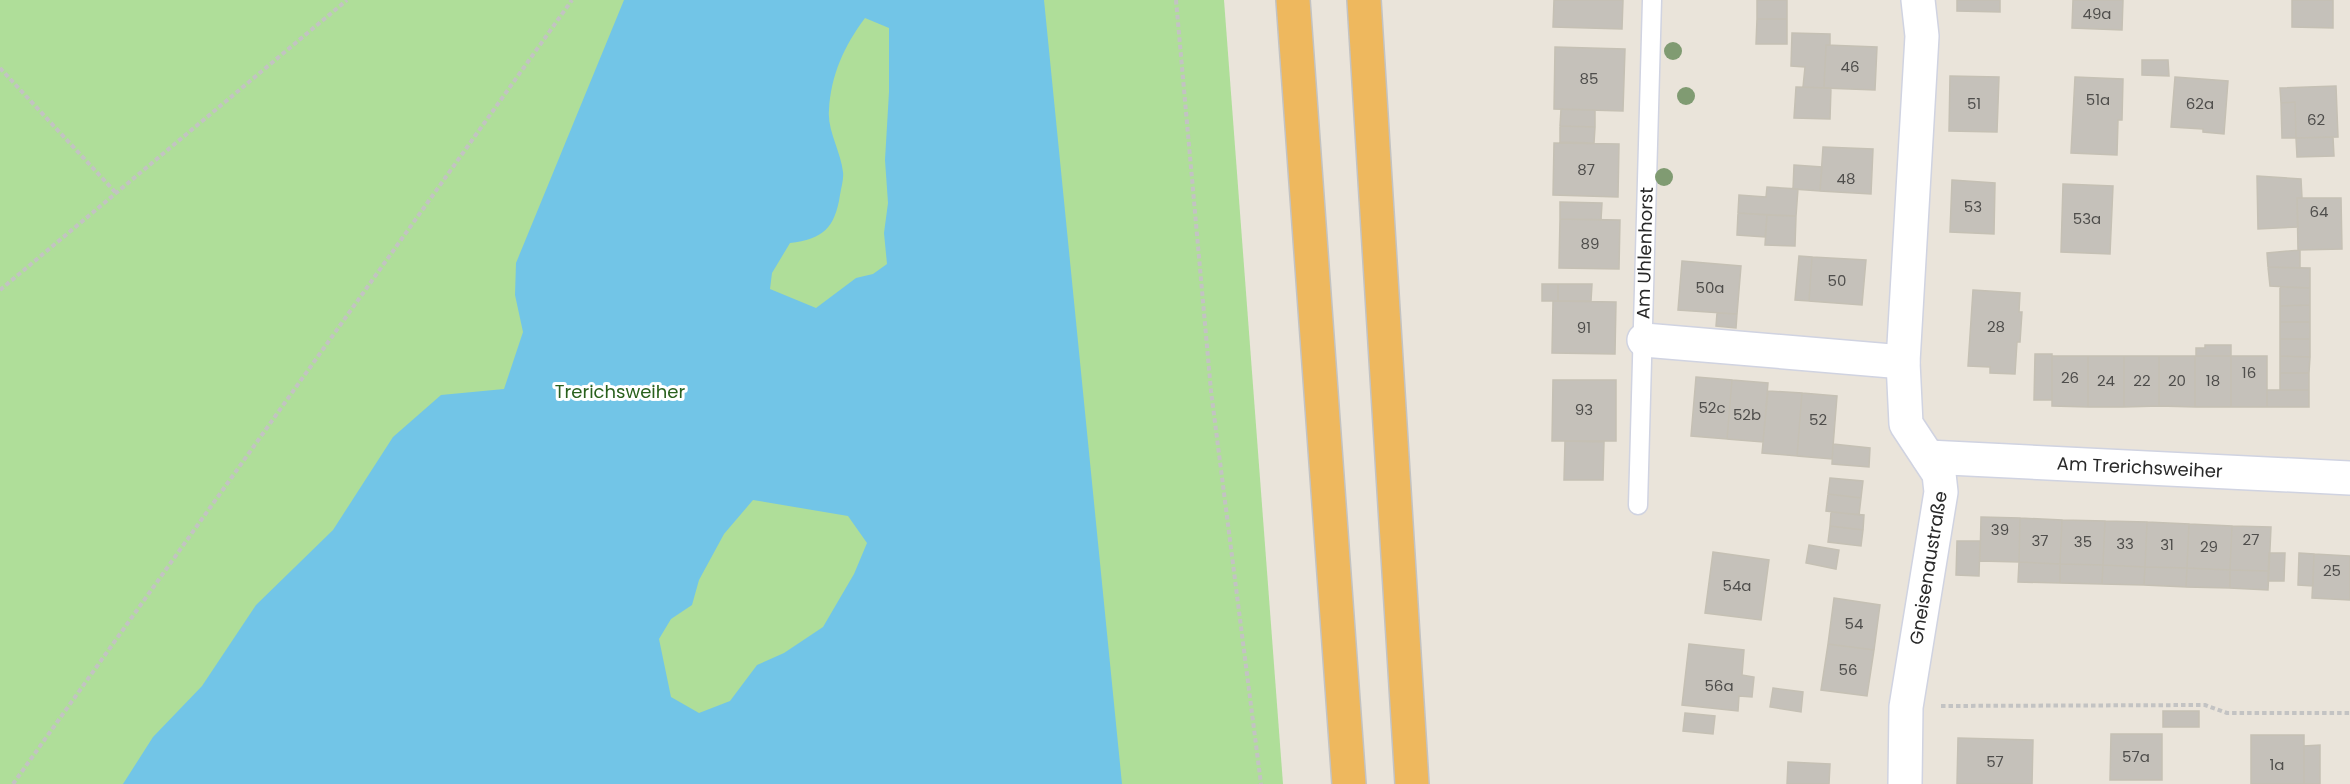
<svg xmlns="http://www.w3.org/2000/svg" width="2350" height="784" viewBox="0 0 2350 784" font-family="Poppins,sans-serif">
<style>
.green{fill:#afde99}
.water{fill:#72c5e7;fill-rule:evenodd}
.building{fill:#c5c1ba;stroke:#c5c0b4;stroke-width:1.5}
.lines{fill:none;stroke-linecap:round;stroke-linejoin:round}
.service-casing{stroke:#d0d3e1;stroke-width:21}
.minor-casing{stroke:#d0d3e1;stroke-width:36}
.trunk-casing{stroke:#c3c3c3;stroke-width:36}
.path{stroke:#c3c3c3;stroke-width:4;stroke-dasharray:4.5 3;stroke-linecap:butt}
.service{stroke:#fff;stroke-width:18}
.minor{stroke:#fff;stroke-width:33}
.trunk{stroke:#eeb85e;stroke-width:33}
.tree{fill:#809b72}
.labels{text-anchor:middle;stroke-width:6;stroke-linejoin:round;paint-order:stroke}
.number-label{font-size:15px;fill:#4f4e4c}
.street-label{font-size:18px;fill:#282828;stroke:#fff}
.park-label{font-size:18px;fill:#29601d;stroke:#fff}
</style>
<rect width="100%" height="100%" fill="#eae4da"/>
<path class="green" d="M0 0H1224L1283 784H0Z"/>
<path class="water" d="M624 0H1044L1122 784H123L153 737 202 686 256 605 333 530 393 437 441 395 504 389 523 332 515 295 516 263ZM865 18 889 28V92L885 160 888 203 884 233 887 264 873 274 856 278 816 308 770 289 772 273 790 243C823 239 835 228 840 195 841 188 844 179 843 172 841 152 827 130 829 110 831 75 844 46 865 18ZM753 500 848 516 867 543 854 574 823 627 784 653 757 665 730 701 699 713 671 697 659 639 671 619 692 605 699 580 724 534Z"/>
<path class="building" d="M1554 0H1623L1622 29 1553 27Z
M1757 0H1787V19H1757Z
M1957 0H2000V12L1957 11Z
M2073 0H2123L2122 30 2072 28Z
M2292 0H2333V28L2292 27Z
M1757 19H1787V44H1756Z
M1792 33 1830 34V45H1826L1824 88 1803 87 1805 67 1791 66Z
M1826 45 1877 47 1875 90 1824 88Z
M1555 47 1625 49 1623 111 1554 109Z
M2142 60H2168L2169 76 2142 75Z
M1950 76 1999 77 1997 132 1949 131Z
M2075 77 2123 79 2122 120H2118L2117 155 2071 153Z
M2175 77 2228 81 2224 134 2203 132V129L2171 127Z
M2336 86 2338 137 2296 138 2295 102 2281 103 2280 88Z
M1796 87 1831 88 1830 119 1794 118Z
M2295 102 2296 138H2282L2281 103Z
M1561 109 1595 110V127L1560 126Z
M1560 126 1595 127 1594 143 1560 142Z
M2333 137 2334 156 2297 157 2296 138Z
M1554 143 1619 144 1618 197 1553 195Z
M1823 147 1873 149 1871 194 1820 191Z
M1794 165 1822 167 1820 191 1793 189Z
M2257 176 2301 179 2302 198H2297L2298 227 2258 229Z
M1952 180 1995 183 1994 234 1950 232Z
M2063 184 2113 186 2110 254 2061 252Z
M1767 187 1798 189 1796 216 1738 213 1739 195 1766 197Z
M2297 198H2341L2342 249 2298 250Z
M1560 202 1602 203 1601 220 1560 219Z
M1738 213 1767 215 1765 237 1737 235Z
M1767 215 1796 216 1795 246 1765 245Z
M1560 219 1620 220 1619 269 1559 268Z
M2300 250V268L2268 267 2267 253Z
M1799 256 1812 257 1809 301 1795 300Z
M1812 257 1866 260 1862 305 1809 301Z
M1682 261 1741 266 1737 314 1678 310Z
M2268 267 2310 268V288L2270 286Z
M1542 284H1558V301H1542Z
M1558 284H1592L1591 301H1558Z
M2280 287 2310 288V305L2280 306Z
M1973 290 2020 293 2019 312H2022L2020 342H2017L2015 374 1990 373V367L1968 366Z
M1553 301 1616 302 1615 354 1552 353Z
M2310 305V322H2280V306Z
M1717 313 1737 314 1736 328 1716 326Z
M2280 322H2310V339H2280Z
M2280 339H2310V357L2280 356Z
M2205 345H2231V356H2196V348H2205Z
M2035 354H2052V400H2034Z
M2052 356H2088V407L2052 406Z
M2088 356H2124V407H2088Z
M2124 356H2159V406L2124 407Z
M2159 356H2195V407L2159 406Z
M2195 356H2231V407H2195Z
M2231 356H2267V407H2231Z
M2280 356 2310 357 2309 373H2280Z
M2280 373H2309V390H2280Z
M1696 377 1732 380 1727 439 1691 436Z
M1553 380H1616V441H1552Z
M1732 380 1768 383 1763 442 1727 439Z
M2267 390H2309V407H2267Z
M1768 391 1802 393 1797 456 1762 453Z
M1802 393 1837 396 1832 459 1797 456Z
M1565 441 1604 442 1603 480H1564Z
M1833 444 1870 448 1869 467 1832 464Z
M1830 478 1863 481 1861 498 1828 494Z
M1828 494 1861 498 1859 515 1826 511Z
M1831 512 1864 515 1863 530 1830 526Z
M1981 517 2020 518 2019 562 1980 561Z
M2020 518 2062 520 2060 564 2019 562Z
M2062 520 2105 521 2103 565 2060 564Z
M2105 521 2147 522 2145 567 2103 565Z
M2147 522 2189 524 2187 568 2145 567Z
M2189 524 2232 526 2230 570 2187 568Z
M1830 526 1863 530 1861 546 1828 542Z
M2232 526 2271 527 2269 571 2230 570Z
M1957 541H1980L1979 576 1956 575Z
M1809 545 1839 550 1836 569 1806 563Z
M1713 552 1769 560 1761 620 1705 613Z
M2269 553H2285L2284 581H2268Z
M2299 553 2314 554 2313 586 2298 585Z
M2314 554 2350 556V600L2312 598Z
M2019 562 2060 564V583L2018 582Z
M2060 564 2103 565 2102 584 2060 583Z
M2103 565 2145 567 2144 585 2102 584Z
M2145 567 2187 568 2186 587 2144 585Z
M2187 568 2230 570V588L2186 587Z
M2230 570 2269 571 2268 590 2230 588Z
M1834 598 1880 605 1874 650 1828 644Z
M1689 644 1744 650 1742 675 1754 677 1752 697 1739 696 1738 711 1682 705Z
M1828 644 1874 650 1867 696 1821 690Z
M1773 688 1803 692 1801 712 1770 707Z
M2163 711H2199V727H2163Z
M1685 713 1715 716 1713 734 1683 731Z
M2111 734H2162V780H2110Z
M2251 735H2304V784H2251Z
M1958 738 2033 740 2032 784H1957Z
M2320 745V784H2304V746Z
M1788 762 1830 764 1829 784H1787Z"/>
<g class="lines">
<g class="service-casing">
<g id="service">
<path id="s1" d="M1638 505 1652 0"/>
</g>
</g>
<g class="minor-casing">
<g id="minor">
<path d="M1644 340 1903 362"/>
<path id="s2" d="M1928 457 2350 478"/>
<path id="s3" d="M1905 784 1906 707 1941 492 1939 474 1906 424 1903 362 1922 36 1918 0"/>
</g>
</g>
<g class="trunk-casing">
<path id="trunk" d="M1293 0 1349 784
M1364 0 1412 784"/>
</g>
<path class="path" d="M1176 0 1211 391 1261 784
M0 68 116 193
M0 290 347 0
M1941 706 2205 705 2227 713H2350
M13 784 572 0"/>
<use href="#service" class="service"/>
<use href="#minor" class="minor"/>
<use href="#trunk" class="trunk"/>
</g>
<g class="tree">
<circle cx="1673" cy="51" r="9"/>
<circle cx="1686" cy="96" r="9"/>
<circle cx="1664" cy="177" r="9"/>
</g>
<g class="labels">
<g class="number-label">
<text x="2097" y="19">49a</text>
<text x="1850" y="72">46</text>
<text x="1589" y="84">85</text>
<text x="2098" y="105">51a</text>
<text x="1974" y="109">51</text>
<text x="2200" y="109">62a</text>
<text x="2316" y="125">62</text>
<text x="1586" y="175">87</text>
<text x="1846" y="184">48</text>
<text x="1973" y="212">53</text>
<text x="2319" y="217">64</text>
<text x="2087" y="224">53a</text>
<text x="1590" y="249">89</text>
<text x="1837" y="286">50</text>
<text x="1710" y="293">50a</text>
<text x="1996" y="332">28</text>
<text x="1584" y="333">91</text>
<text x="2249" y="378">16</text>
<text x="2070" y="383">26</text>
<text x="2106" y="386">24</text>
<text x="2142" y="386">22</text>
<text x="2177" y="386">20</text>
<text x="2213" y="386">18</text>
<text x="1712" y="413">52c</text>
<text x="1584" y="415">93</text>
<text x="1747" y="420">52b</text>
<text x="1818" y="425">52</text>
<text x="2000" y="535">39</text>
<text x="2251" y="545">27</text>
<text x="2040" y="546">37</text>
<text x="2083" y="547">35</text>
<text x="2125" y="549">33</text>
<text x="2167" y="550">31</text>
<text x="2209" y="552">29</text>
<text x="2332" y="576">25</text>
<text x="1737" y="591">54a</text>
<text x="1854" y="629">54</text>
<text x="1848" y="675">56</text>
<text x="1719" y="691">56a</text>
<text x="2136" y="762">57a</text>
<text x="1995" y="767">57</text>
<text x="2277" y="770">1a</text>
</g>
<g class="street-label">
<text dy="6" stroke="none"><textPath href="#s1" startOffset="252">Am Uhlenhorst</textPath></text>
<text dy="6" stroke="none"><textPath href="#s2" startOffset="212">Am Trerichsweiher</textPath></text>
<text dy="6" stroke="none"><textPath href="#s3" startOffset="218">Gneisenaustraße</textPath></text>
</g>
<g class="park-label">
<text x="620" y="398">Trerichsweiher</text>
</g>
</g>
</svg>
